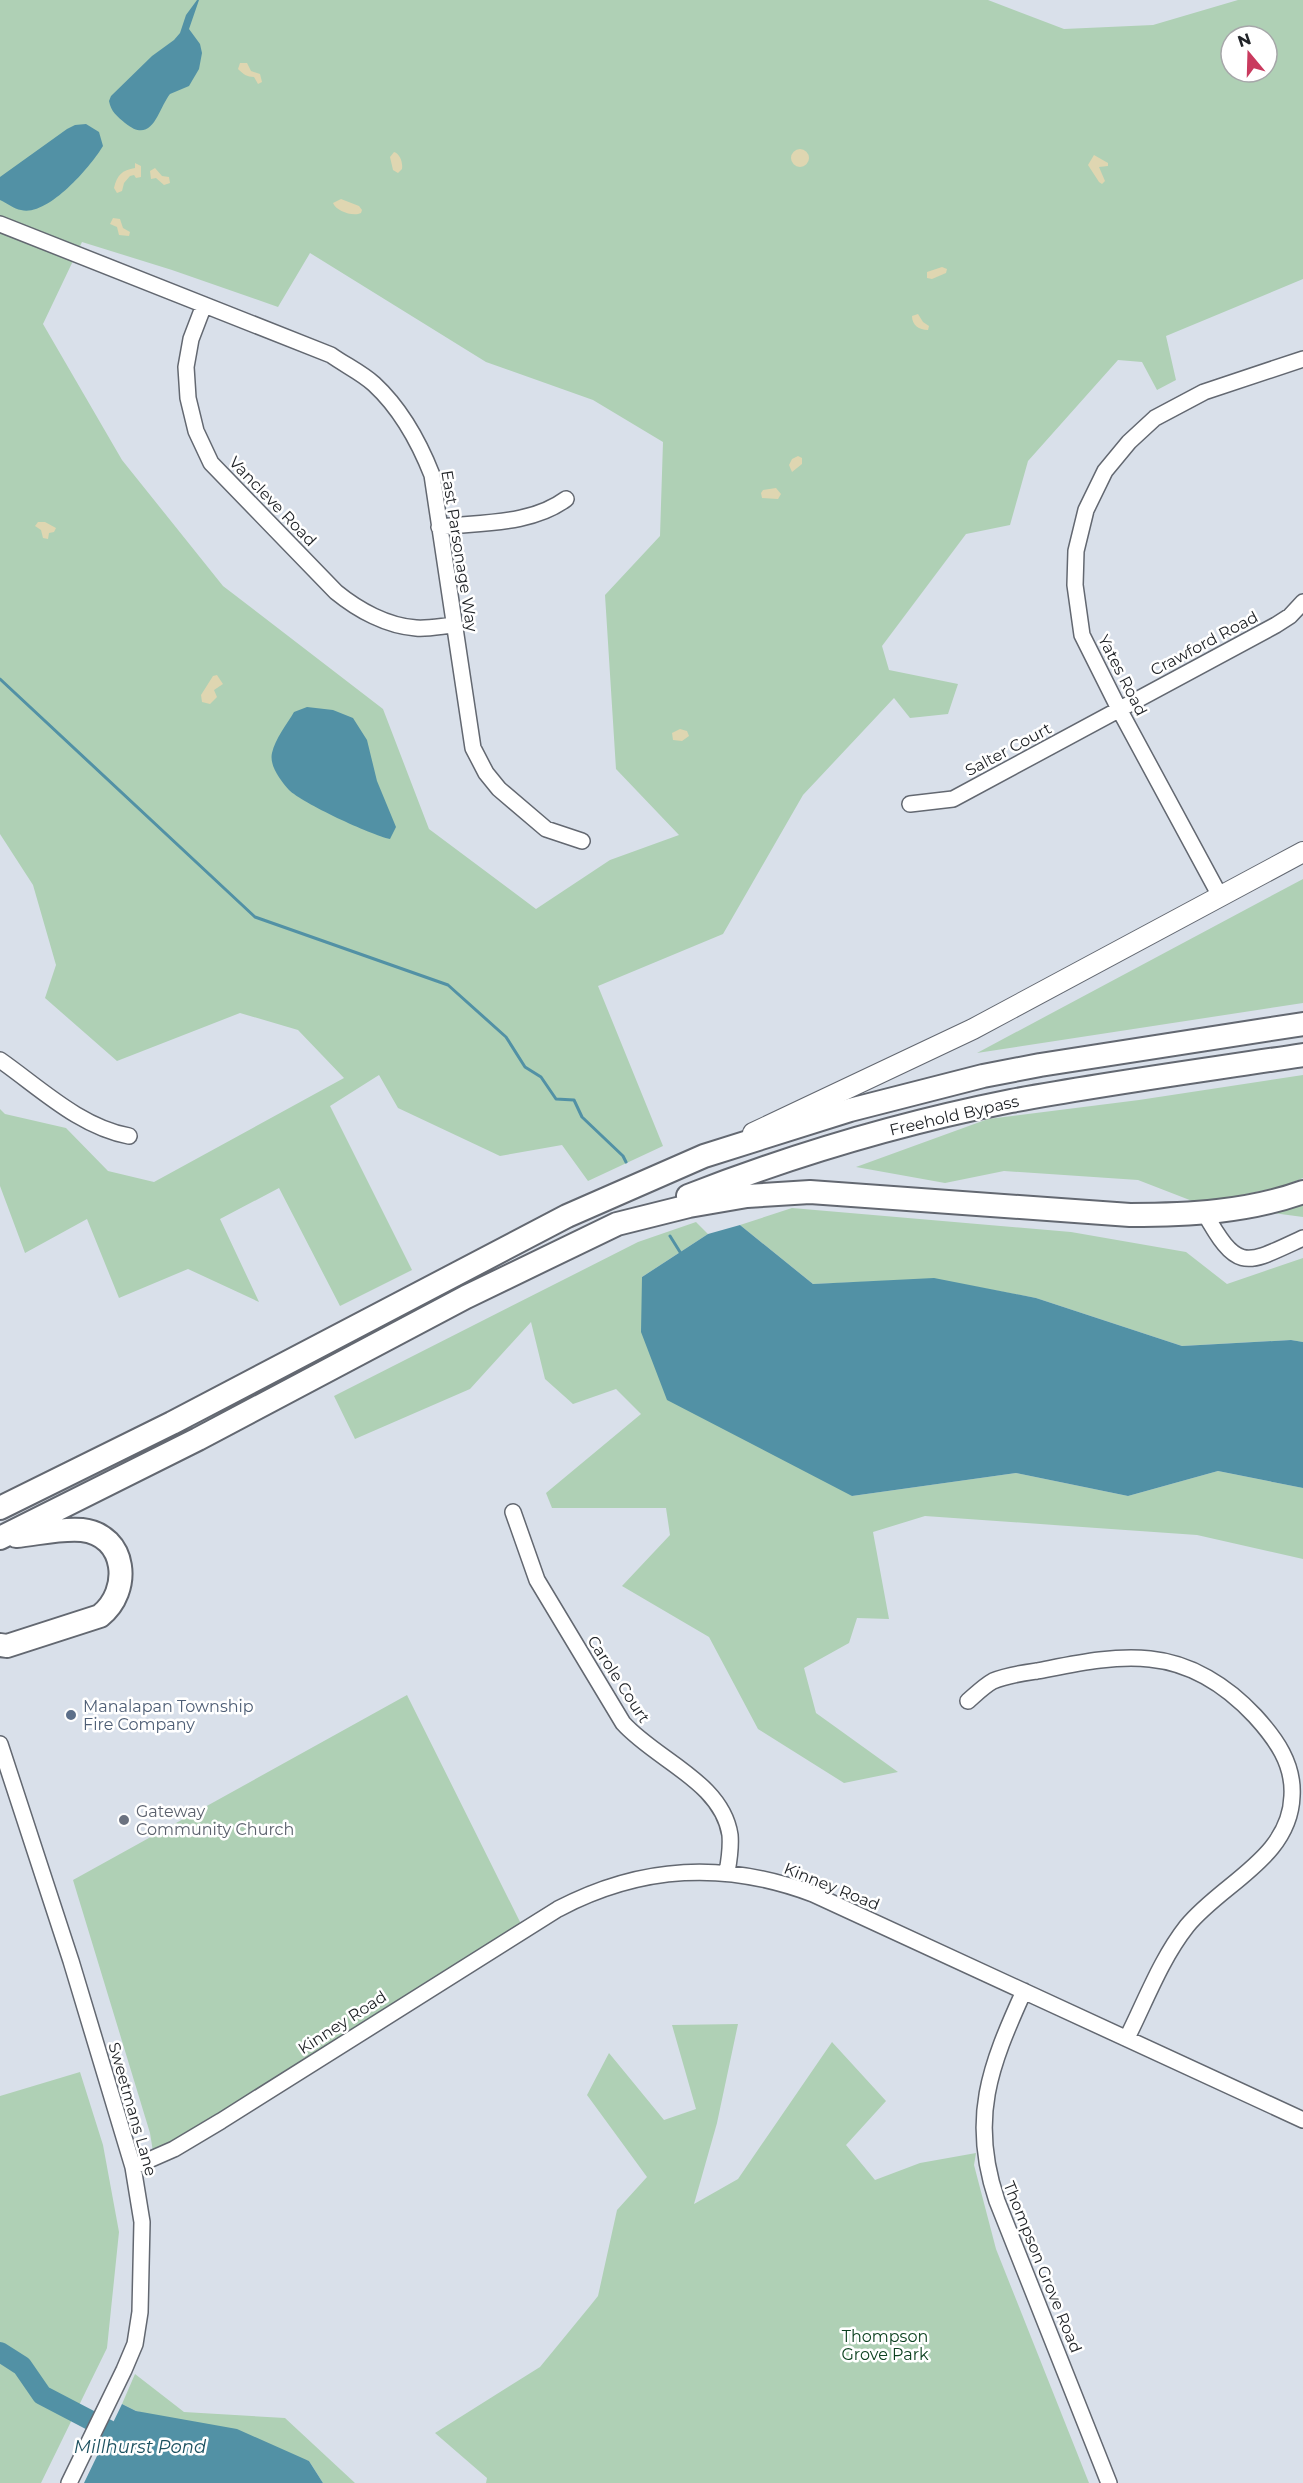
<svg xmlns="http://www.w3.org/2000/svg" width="1303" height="2483" viewBox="0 0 1303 2483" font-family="Montserrat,sans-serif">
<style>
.green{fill:#afd0b5;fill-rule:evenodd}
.sand{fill:#dfd6b1}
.water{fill:#5291a5}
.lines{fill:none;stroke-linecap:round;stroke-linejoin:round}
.stream{stroke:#5291a5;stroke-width:3}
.river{stroke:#5291a5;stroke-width:20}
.minor-casing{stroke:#636871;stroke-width:18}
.major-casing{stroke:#636871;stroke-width:22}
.highway-casing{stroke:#636871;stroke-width:26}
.minor{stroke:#fff;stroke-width:15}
.major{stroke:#fff;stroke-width:20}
.highway{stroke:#fff;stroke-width:22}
.service-dot{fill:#5c6f8a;stroke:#fff;stroke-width:2}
.worship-dot{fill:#6b7280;stroke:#fff;stroke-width:2}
.labels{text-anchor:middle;stroke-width:5;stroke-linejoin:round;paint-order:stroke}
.street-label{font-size:16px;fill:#212428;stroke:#fff}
.service-label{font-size:16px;fill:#4e5e75;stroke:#fff;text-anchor:start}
.worship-label{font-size:16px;fill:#5b616d;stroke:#fff;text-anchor:start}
.park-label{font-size:16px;fill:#0d4220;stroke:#fff}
.water-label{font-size:18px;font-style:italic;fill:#1c5160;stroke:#fff}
</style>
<rect width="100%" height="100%" fill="#d9e0ea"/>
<path class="green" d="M0 0H988L1064 29 1153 25 1238 0H1303V279L1166 336 1176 380 1157 390 1142 362 1118 360 1028 461 1010 525 966 534 882 646 889 670 958 684 948 714 910 718 894 698 803 795 723 934 598 986 663 1146 588 1181 562 1145 500 1156 398 1108 379 1075 330 1106 412 1270 340 1306 279 1188 220 1219 259 1302 188 1269 119 1298 87 1219 25 1253 0 1186V1109L5 1114 66 1128 108 1171 154 1182 344 1078 298 1030 240 1013 117 1061 45 998 56 965 33 885 0 834ZM1231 36H1267V72H1231ZM82 242 172 270 278 307 310 253 486 362 593 400 663 442 660 536 605 595 616 769 679 835 610 860 536 909 429 829 383 709 223 586 122 460 43 324Z
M1303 879V1003L977 1053Z
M1303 1075V1178L1283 1186 1200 1204 1138 1180 1004 1171 945 1183 856 1167 988 1119 1139 1100Z
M1303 1201V1217L1273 1213Z
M792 1208 1071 1232 1186 1252 1227 1284 1303 1258V1342L1291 1340 1182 1346 1036 1298 934 1279 813 1284 740 1225Z
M696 1222 708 1234 642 1277 852 1496 1016 1473 1128 1496 1218 1471 1303 1488V1559L1197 1535 925 1516 873 1532 889 1619 857 1618 849 1643 804 1668 816 1713 898 1772 844 1783 758 1729 709 1637 622 1586 670 1535 666 1508H552L546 1493 641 1414 616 1389 573 1404 545 1379 531 1322 470 1389 355 1439 334 1396 638 1242Z
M407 1695 524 1930 154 2158 150 2133 73 1880Z
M738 2024 717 2123 694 2204 738 2179 832 2042 886 2101 846 2145 875 2180 920 2163 976 2153 974 2165 996 2249 1089 2483H486L487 2478 435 2433 540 2367 590 2306 598 2296 617 2210 647 2177 587 2095 609 2053 664 2120 696 2109 672 2025Z
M80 2072 103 2145 119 2232 107 2348 41 2483H0V2096Z
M135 2374 184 2412 285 2418 355 2483H323L309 2461 136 2411 122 2404Z"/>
<path class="sand" d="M240 63H247L251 71 260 74 262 82 258 84 254 77C247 77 243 74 238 69Z
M791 158a9 9 0 1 1 18 0a9 9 0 1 1-18 0Z
M394 152C400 154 403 162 402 169L398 173 393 170 390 157Z
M1094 155 1108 163V166L1099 167 1105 181 1102 184 1099 182 1088 165Z
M135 163 141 166V177L136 178 134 175 130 176 124 183 122 191 117 193 114 188C117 175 122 170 135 168Z
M155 168 162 176 169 177 170 183 164 185 156 178 151 179 150 171Z
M341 199 359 206 362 210 361 213C353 217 336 211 333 203Z
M113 218 120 219 123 228 130 232 129 236 119 235 117 227 110 224Z
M942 267 947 269 946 273 932 279 927 278V272Z
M918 314 923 322 929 326 928 330C919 330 912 325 912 316Z
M798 456 802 458V464L792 472 789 465 792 459Z
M776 488 781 494 778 499 762 498 761 493 763 490Z
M38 522H45L56 528 54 532 49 533 48 539 43 538 41 530 35 526Z
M217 675 223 684 214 690 217 697 210 704 202 702 201 695 213 676Z
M680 729 687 731 689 736 682 741 673 740 672 733Z"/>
<path class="water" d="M197 0H199L189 29 200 44 202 53 199 69 189 86 170 94C158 109 153 146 125 123 117 116 111 112 109 101L111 96 152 56 174 40 180 33 186 15Z
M86 124 99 132 103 146C91 166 48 217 21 210 14 209 7 203 0 200V177L67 129 75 125Z
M307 707 333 710 353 718 367 740 377 781 396 827 390 839C371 835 302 803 289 790 281 781 269 766 272 753 275 739 287 724 294 712Z
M740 1225 813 1284 934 1278 1036 1298 1182 1346 1291 1340 1303 1342V1488L1218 1471 1128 1496 1016 1473 852 1496 667 1400 641 1332 642 1277 708 1234Z
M122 2404 136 2411 237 2429 309 2461 323 2483H84Z"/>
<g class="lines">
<path class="stream" d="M0 679 255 917 448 985 506 1037 525 1067 541 1077 556 1099 574 1100 582 1117 623 1156 626 1162
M670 1236 680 1252"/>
<path class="river" d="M0 2352 22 2366 42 2395 109 2430"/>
<g class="minor-casing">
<path id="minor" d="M0 224 331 355C345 365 362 373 374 384 401 409 419 442 432 475L473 748 486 773 499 789 546 829 582 841
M204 305 191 339 186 367 188 398 196 431 211 463 336 592C358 610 387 626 416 628 428 629 442 626 454 625
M439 527C481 522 531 525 566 499
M910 804 953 799 1276 625 1290 616 1303 602
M1220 896 1119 709 1082 635 1075 585 1076 551 1086 510 1105 471 1129 442 1155 418 1204 392 1303 359
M0 1060C40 1088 80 1127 129 1136
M1204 1212C1238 1273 1245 1265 1303 1238
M513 1512 537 1580 623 1723C656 1760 722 1782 730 1835 731 1847 729 1861 727 1872
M968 1701C976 1694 984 1686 993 1681 1007 1675 1023 1673 1037 1671 1074 1664 1113 1655 1150 1659 1191 1663 1227 1686 1255 1716 1276 1739 1294 1764 1292 1796 1290 1858 1222 1883 1187 1926 1161 1959 1146 2000 1127 2038
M0 1744 71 1961 133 2167 142 2222 140 2312 135 2344 124 2370 69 2483
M1024 1991C990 2066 969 2119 997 2201L1109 2483
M133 2167 174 2149 221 2121 558 1909C642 1865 725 1861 813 1894L1303 2120"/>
</g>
<g class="major-casing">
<path id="major" d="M753 1133 973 1029 1303 852"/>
</g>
<g class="highway-casing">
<path id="highway" d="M688 1196C793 1155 901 1123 1011 1101 1108 1083 1206 1070 1303 1055
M0 1508 172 1423 567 1216 704 1156 850 1110 983 1076 1040 1065 1303 1024
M0 1538 198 1439 466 1297 617 1224 689 1206 747 1196 810 1192 1130 1215C1188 1215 1248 1212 1303 1192
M0 1645 7 1646 100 1616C132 1591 127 1535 82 1530 61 1528 37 1534 16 1536"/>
</g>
<use href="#minor" class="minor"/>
<use href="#major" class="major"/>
<use href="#highway" class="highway"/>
</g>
<circle class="service-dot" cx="71" cy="1715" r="6"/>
<circle class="worship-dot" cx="124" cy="1820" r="6"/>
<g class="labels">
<g class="street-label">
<text transform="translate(273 501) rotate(46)" y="6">Vancleve Road</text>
<text transform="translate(460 551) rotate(81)" y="6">East Parsonage Way</text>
<text transform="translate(1204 643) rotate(-28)" y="6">Crawford Road</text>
<text transform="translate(1123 675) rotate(63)" y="6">Yates Road</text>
<text transform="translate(1008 749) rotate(-28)" y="6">Salter Court</text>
<text transform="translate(954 1115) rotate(-13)" y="6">Freehold Bypass</text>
<text transform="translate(619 1679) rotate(57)" y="6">Carole Court</text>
<text transform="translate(832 1886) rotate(22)" y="6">Kinney Road</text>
<text transform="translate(342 2022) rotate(-33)" y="6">Kinney Road</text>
<text transform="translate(133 2109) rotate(74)" y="6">Sweetmans Lane</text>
<text transform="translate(1043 2267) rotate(68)" y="6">Thompson Grove Road</text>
</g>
<g class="service-label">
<text x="83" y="1712">Manalapan Township<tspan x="83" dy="18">Fire Company</tspan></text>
</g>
<g class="worship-label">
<text x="136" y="1817">Gateway<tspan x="136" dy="18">Community Church</tspan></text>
</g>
<g class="park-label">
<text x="885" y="2342">Thompson<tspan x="885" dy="18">Grove Park</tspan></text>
</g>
<g class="water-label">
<text x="140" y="2453">Millhurst Pond</text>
</g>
</g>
<g transform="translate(1249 54) rotate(341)"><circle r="28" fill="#ffffff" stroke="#a6a7a9" stroke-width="1.5"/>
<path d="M0-4.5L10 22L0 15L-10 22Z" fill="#c93a5e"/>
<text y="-9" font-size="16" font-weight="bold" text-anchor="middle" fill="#212428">N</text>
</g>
</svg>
